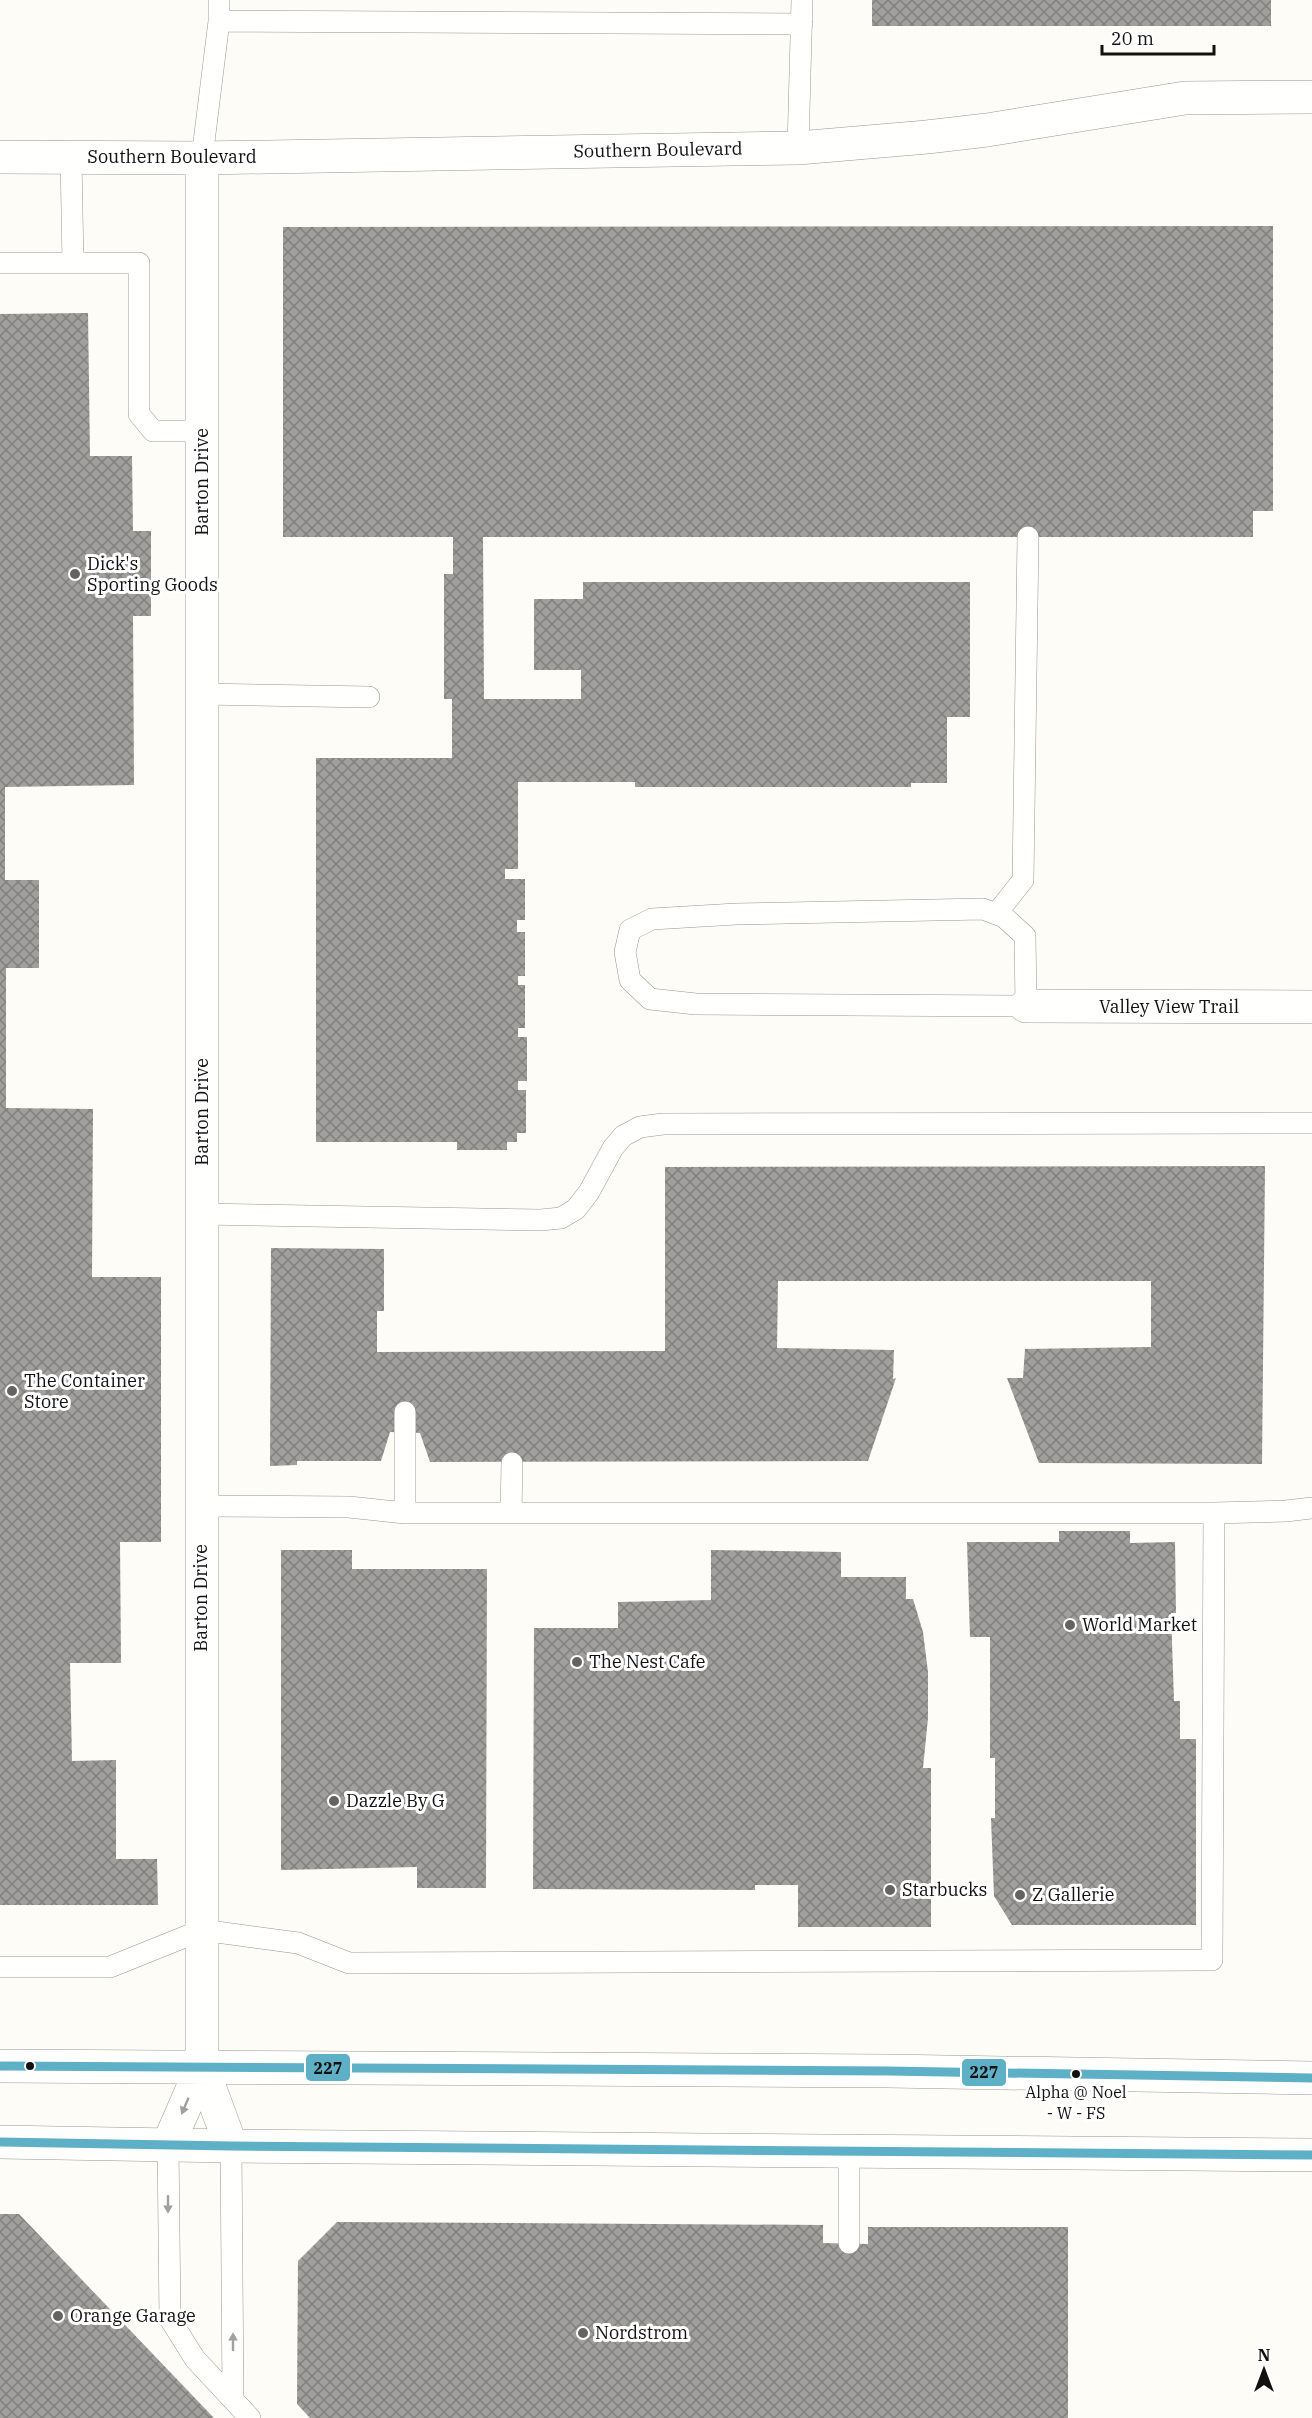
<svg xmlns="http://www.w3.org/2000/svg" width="1312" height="2418" viewBox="0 0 1312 2418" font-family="'IBM Plex Serif',serif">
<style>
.building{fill:url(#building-cross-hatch)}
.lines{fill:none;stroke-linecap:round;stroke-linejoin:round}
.service-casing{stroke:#979795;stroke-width:22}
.minor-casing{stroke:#979795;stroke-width:34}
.tertiary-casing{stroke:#979795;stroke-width:34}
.service{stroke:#fffffe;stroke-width:21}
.minor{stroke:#fffffe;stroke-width:33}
.tertiary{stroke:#fffffe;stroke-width:33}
.bus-1-casing{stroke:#fff;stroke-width:14}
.bus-1{stroke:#5eb0c7;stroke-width:9}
.oneway{fill:#a0a09f}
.poi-dot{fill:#646362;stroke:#fff;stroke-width:2}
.bus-dot{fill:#111;stroke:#fff;stroke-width:2}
.labels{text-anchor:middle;stroke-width:6;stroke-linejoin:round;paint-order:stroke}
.bus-label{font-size:16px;fill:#111;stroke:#fff}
.street-label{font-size:18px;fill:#111;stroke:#fff}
.poi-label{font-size:18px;fill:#111;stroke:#fff;text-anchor:start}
.line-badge{stroke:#fff;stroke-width:2}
.pale-badge-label{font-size:16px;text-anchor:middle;font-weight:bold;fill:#111}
</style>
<defs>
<pattern id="building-cross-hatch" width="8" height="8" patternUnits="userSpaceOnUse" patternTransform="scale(1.5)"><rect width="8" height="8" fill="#a19f9c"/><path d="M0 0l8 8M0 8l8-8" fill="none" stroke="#82807e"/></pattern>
</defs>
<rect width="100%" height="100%" fill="#fdfcf7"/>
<path class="building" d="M872 0H1271V26H872Z
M1273 226V511H1253V537H483L484 699H581V670H534V599H583V582H970V717H947V783H911V787H635V782H518V869H505V879H525V920H517V932H525V976H518V985H525V1028H518V1037H527V1081H518V1090H526V1133H517V1142H507V1150H457V1142H316V758H452V699H444V574H453V537H283V227Z
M88 313 90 456H132L133 531H151V616H133L134 785 5 787V880H39V968H6V1108L93 1109 92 1277H161V1542H120L121 1663H70L72 1761 116 1760V1859H157L158 1905H0V314Z
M1265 1166 1262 1464 1039 1463 1007 1378H1023L1025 1349 1151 1347V1281H778L777 1348 894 1350 893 1379 896 1378 868 1461 430 1462 420 1433 390 1432 381 1461H297V1465L270 1466 271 1248 384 1249V1311H377V1352L665 1351V1167Z
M1059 1531H1130V1543L1175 1542 1176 1613H1171L1174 1701H1180V1739H1196V1925H1012L994 1896 991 1818H995V1758H990V1637H970L967 1542H1059Z
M281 1550H352V1569H487L486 1888H417V1867L281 1870Z
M711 1550 841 1552V1577H906V1599H913L923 1632 928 1672V1718L923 1768H931V1927H798V1885H755V1890L533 1889 534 1628H618V1602L711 1600Z
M0 2214H19L214 2418H0Z
M337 2222 823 2225V2243L868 2244V2227H1068V2418H310L297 2404 298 2261Z"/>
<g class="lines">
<g class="service-casing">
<path id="service" d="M219 21 802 24
M798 148 802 0
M202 158 219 21V0
M0 263H73L71 158
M73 263H139V414L153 431H202
M202 694 369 697
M983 909 1004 917 1025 936 1026 1006 696 1004 650 999 630 980 625 952 630 930 652 919 736 914Z
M996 914 1023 880 1028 537
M202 1214 541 1220 561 1218 576 1209 589 1192 613 1148 623 1136 640 1127 663 1124 1312 1123
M405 1412V1513
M201 1506 349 1507 405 1513H1214L1286 1511 1312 1508
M511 1513 512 1463
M0 1967H110L202 1930 298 1943 349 1963 1212 1960 1214 1513
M168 2145 170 2319 195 2359 250 2418
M231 2146 233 2400
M849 2151V2243"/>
</g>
<g class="minor-casing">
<path id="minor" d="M0 157 202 158 798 148 927 137 987 130 1185 98 1312 97
M1026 1006 1312 1007
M202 2067V158"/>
</g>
<g class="tertiary-casing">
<path id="tertiary" d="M0 2066 888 2071 1312 2078
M202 2067 231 2146
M0 2142 231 2146 1312 2155
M168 2145 202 2067"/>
</g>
<use href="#service" class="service"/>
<use href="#minor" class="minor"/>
<use href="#tertiary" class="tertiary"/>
<g class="bus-1-casing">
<path id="bus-1" d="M0 2066 888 2071 1312 2078
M0 2142 231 2146 1312 2155"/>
</g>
<use href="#bus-1" class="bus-1"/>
</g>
<defs><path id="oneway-solid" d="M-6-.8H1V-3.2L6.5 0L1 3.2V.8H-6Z" transform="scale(1.5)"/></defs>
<g class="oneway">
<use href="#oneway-solid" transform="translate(185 2106) rotate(113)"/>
<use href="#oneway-solid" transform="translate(168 2204) rotate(90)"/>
<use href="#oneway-solid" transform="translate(233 2342) rotate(-90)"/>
</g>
<g class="poi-dot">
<circle cx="75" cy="574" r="6"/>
<circle cx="12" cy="1391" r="6"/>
<circle cx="1070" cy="1625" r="6"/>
<circle cx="577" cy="1662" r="6"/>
<circle cx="334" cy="1801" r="6"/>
<circle cx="890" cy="1890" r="6"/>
<circle cx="1020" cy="1895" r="6"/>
<circle cx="58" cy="2316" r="6"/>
<circle cx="583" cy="2333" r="6"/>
</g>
<g class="bus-dot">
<circle cx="30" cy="2066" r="5"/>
<circle cx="1076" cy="2074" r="5"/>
</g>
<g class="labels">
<g class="bus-label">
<text x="1076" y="2098">Alpha @ Noel<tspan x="1076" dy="21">- W - FS</tspan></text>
</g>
<g class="street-label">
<text transform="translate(658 150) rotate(-1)" y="6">Southern Boulevard</text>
<text x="172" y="163">Southern Boulevard</text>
<text transform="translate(202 482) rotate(-90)" y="6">Barton Drive</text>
<text x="1169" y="1013">Valley View Trail</text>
<text transform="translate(202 1112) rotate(-90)" y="6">Barton Drive</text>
<text transform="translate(201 1598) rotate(-90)" y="6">Barton Drive</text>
</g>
<g class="poi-label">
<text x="87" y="570">Dick's<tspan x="87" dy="21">Sporting Goods</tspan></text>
<text x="24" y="1387">The Container<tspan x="24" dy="21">Store</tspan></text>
<text x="1082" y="1631">World Market</text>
<text x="589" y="1668">The Nest Cafe</text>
<text x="346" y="1807">Dazzle By G</text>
<text x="902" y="1896">Starbucks</text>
<text x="1032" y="1901">Z Gallerie</text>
<text x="70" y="2322">Orange Garage</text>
<text x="595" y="2339">Nordstrom</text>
</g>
</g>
<g class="line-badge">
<rect x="305" y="2053" width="46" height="29" rx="6" fill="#5eb0c7"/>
<rect x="961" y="2058" width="46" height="29" rx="6" fill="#5eb0c7"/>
</g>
<g class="pale-badge-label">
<text x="328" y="2074">227</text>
<text x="984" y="2078">227</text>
</g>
<g transform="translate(1264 2370)" stroke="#ffffff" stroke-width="4.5" paint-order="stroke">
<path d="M0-4.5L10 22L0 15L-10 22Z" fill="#111111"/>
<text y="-9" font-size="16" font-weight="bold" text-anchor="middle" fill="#111111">N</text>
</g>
<path d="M1102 45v9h112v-9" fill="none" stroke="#111111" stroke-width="3"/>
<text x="1111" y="45" font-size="18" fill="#111111" stroke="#ffffff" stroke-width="4.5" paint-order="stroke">20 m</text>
</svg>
